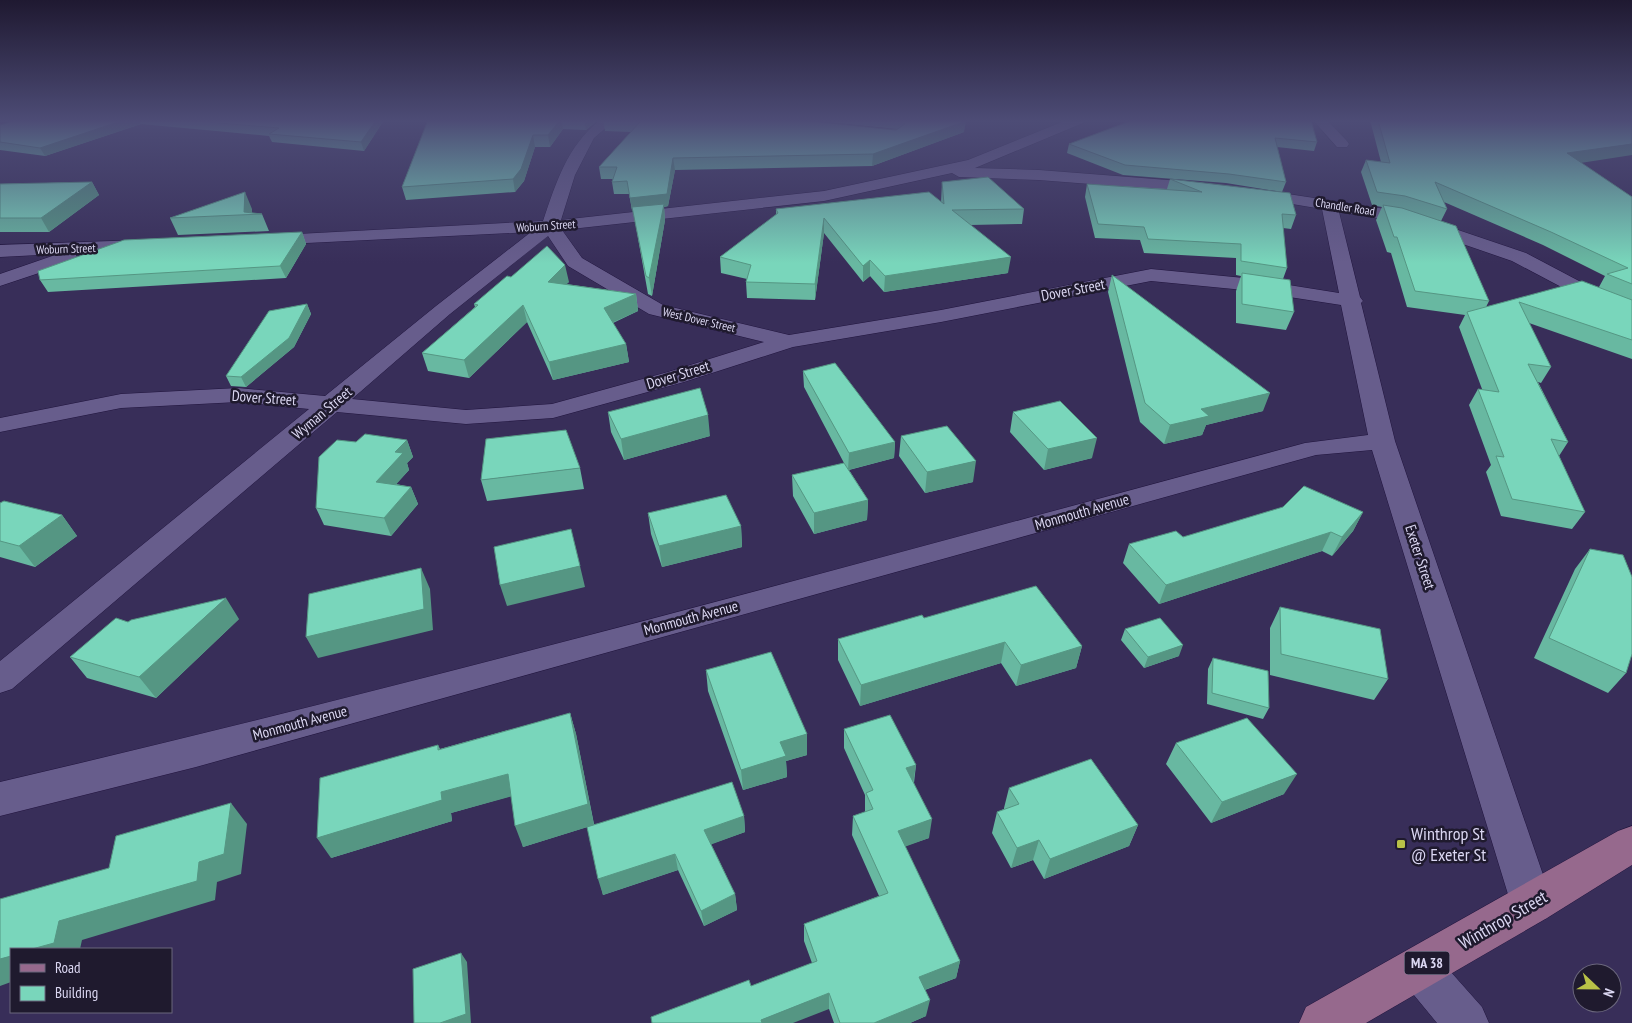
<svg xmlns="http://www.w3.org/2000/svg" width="1632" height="1023" viewBox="0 0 1632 1023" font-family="'PT Sans Narrow',sans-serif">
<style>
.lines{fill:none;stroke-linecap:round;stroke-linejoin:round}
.minor-casing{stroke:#20143d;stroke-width:1}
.major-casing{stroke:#20143d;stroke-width:1}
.minor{fill:#675d8c;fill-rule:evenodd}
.major{fill:#96698d;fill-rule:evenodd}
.wall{fill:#68b8a1;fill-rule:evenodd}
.shaded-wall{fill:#559683}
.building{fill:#79d6bb;stroke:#559683}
.poi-dot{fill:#b8c147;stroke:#1f1a2e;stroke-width:2}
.labels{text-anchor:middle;stroke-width:5;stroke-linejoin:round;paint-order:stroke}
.far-street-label{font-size:12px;fill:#dbd7f2;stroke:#1f1a2e}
.shield{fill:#1f1a2e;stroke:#a39eb7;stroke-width:1}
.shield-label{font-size:14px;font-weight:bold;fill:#dbd7f2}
.street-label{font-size:15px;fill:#dbd7f2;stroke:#1f1a2e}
.near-poi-label{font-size:18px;fill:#dbd7f2;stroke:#1f1a2e;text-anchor:start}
.near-street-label{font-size:18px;fill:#dbd7f2;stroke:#1f1a2e}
</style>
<rect width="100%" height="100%" fill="#382e59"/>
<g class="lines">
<g class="minor-casing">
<path id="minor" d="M600 120H615L594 138 575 175 561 220 824 191 968 160 1067 120H1085L1083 123 975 168 1039 170 1206 183 1214 188 1206 193 1039 180 959 177 952 173 824 201 562 230 582 258 663 305 789 335 941 310 1151 269 1244 278 1339 293 1322 209 1250 197 1248 194 1250 191 1256 189 1405 212 1526 253 1598 291 1632 304V317L1584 299 1512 261 1396 221 1339 212 1360 297 1363 301 1361 303 1395 441 1553 904 1547 918 1532 924 1517 918 1511 904 1372 450 1316 455 196 767 0 816V782C438 680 871 560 1305 443L1368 435 1341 305 1244 290 1151 281 941 322 793 347 684 382 553 418 466 424 337 412 12 689 0 693V661L309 409 238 402 121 408 0 432V418L121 394 238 388 325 396 436 306 531 232 266 245 260 244 257 240 260 236 543 221C556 183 567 146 600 120ZM548 236 568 266 649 314 764 342 668 372 552 404 466 410 352 399 450 314Z
M1313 120H1327L1347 141 1349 144 1347 147H1337Z
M141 240 147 241 150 245 147 249 75 253 77 257 75 261 0 286V274L58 254 0 257V245Z
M1419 946 1434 953 1482 1007 1489 1023H1437L1404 983 1397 968 1404 953Z"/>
</g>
<g class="major-casing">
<path id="major" d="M1632 826V865L1547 918 1366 1023H1299L1306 1007 1618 831Z"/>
</g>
<use href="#minor" class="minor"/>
<use href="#major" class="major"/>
</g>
<path class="wall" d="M17 120H384L364 151 272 142 269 136 141 124 45 156 0 150V125Z
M428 120H598L586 130 563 129 550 147H535L524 181 515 192 406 200 402 187Z
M603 120 897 129 806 120H962L964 132 872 166 675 170 668 206 664 207 665 220 652 296 648 294 633 210H632L629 194H614L612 182 613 179H601L599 167 631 132 605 131Z
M1133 120 1317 142 1314 151 1277 147 1286 182 1282 192 1226 183 1123 175 1067 153 1069 144Z
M1370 120H1632L1581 163 1632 197V359L1529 323 1551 367 1541 383 1538 382 1568 442 1559 456 1585 512 1572 529 1501 516 1486 472 1491 465 1469 405 1478 389H1482L1459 327 1465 315 1407 307 1391 253 1387 252 1376 220 1382 207 1372 205 1361 172 1366 160 1381 162ZM1444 202 1543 245 1605 276 1599 287 1486 307 1489 301 1441 221 1447 209Z
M1170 179 1296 215 1291 229 1283 228 1287 268 1283 279 1294 312 1286 330 1236 323V291L1241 276 1236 275V258L1144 253 1140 240 1095 238 1085 197 1087 184 1167 189Z
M92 182 99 195 49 232H0V184Z
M942 182 1024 209 1022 224 970 225 1008 273 884 292 870 276 863 282 824 233 815 300 747 298 746 282 747 279 721 273 720 257 776 215V209L941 202Z
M252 209V213L262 214 269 231 178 235 170 218Z
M302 232 306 244 286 278 48 292 40 280Z
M1112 275 1263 411 1206 425 1202 435 1164 444 1140 422 1108 292Z
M569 282 566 284 636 294 638 311 613 323 626 344 629 362 553 380 527 322 469 378 428 371 422 353 475 307 474 304Z
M307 304 311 314 294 347 246 387 231 386 226 376Z
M803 371 895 442 894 458 849 470 868 500 867 520 814 534 793 496 792 475 844 463 804 387Z
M608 412 710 436 624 460 611 432Z
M1013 412 1092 458 1044 470 1010 432Z
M901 436 973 482 925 493 899 456Z
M407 440 413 457 407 463 409 470 396 484 411 487 418 504 391 536 324 525 316 508 356 442Z
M580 468 584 489 487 501 481 480Z
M0 503 62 515 77 536 35 567 0 557Z
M1363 512 1353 531 1332 556 1322 551 1159 604 1123 563 1129 544 1183 537Z
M648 513 741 526 742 547 662 567 651 534Z
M1590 549 1626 673 1608 693 1534 658 1575 569Z
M1280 607 1388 679 1374 700 1270 675V628Z
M924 618 1082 646 1076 668 1016 686 1001 663 860 706 838 660V639Z
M239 619 156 698 87 678 70 657Z
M1125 629 1179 656 1144 668 1121 640Z
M1213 658 1269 708 1263 719 1207 704 1208 669Z
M706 670 807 755 786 761 787 777 743 790 708 691Z
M570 713 576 734 594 824 744 816 745 832 711 844 735 894 737 910 704 926 678 870 603 895 587 827 523 847 511 796 451 813 452 821 331 858 438 745 440 749Z
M844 729 916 765 914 783 929 838 905 846 960 961 956 978 925 990 926 1016 910 1023H834L829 1009 751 986 812 963 804 941V924L879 896 852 835 853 816 865 812V795L844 748Z
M1176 743 1284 794 1211 823 1166 764Z
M1009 788 1138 825 1129 846 1044 879 1033 860 1011 868 992 833 997 812 1004 809V808Z"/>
<path class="shaded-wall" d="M0 120H8L0 122Z
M124 120H139L141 124 45 156 40 148Z
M376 120H384L364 151 361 142Z
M560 120H562L563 129 550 147 548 135Z
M584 120H598L586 130Z
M966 121 964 132 872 166 873 154Z
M533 135 535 147 524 181 515 192 513 179Z
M1632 144V155L1561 166 1567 153Z
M673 158 675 170 668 206 664 207 665 220 652 296 649 278 663 207 632 210 630 198Z
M92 182 99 195 49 232 41 218Z
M245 192 252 209V215L244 212Z
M824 218V233L815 300V284Z
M302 232 306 244 286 278 280 266Z
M1011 257 1008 273 884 292 885 276Z
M870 260V276L863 282V266Z
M565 265 569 282 551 299 548 282Z
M636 294 638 311 607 325 604 308Z
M307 304 311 314 294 347 246 387 241 377Z
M523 305 527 322 469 378 464 360Z
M626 344 629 362 553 380 549 362Z
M1270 393 1263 411 1206 425 1202 435 1164 444 1170 425 1201 409Z
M708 415 710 436 624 460 621 439Z
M1097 438 1092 458 1044 470 1048 449Z
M407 440 413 457 407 463 409 470 383 499 376 482 395 452Z
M895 442 894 458 848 470 849 453Z
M976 461 973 482 925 493 927 472Z
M411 487 418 504 391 536 384 518Z
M868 500 867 520 814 534V513Z
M1363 512 1353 531 1332 556 1342 537Z
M62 515 77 536 35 567 19 546Z
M741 526 742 547 662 567 659 546Z
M1331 532 1322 551 1159 604 1166 585Z
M580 566 585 587 507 606 500 585Z
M421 568 430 589 433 630 318 658 306 637Z
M226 598 239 619 156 698 139 677Z
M1005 642 1001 663 860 706 861 685Z
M1183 645 1179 656 1144 668 1148 657Z
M1082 646 1076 668 1016 686 1021 665Z
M570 713 576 734 594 825 523 847 515 826Z
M807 734V755L786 761 787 777 743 790 741 770 780 742Z
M916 765 913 784 906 768Z
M508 774 516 795 451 813 452 821 331 858 317 838 441 792Z
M1297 774 1284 794 1211 823 1222 802Z
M231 803 247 824 241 874 217 882 215 900 82 940 80 949H32L59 921 199 862Z
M744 816 745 832 707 846 704 830Z
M932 819 929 838 896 850 898 831Z
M1138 825 1129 846 1044 879 1050 859Z
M1039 840 1033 860 1011 868 1017 848Z
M675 854 678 870 603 895 598 879Z
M735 894 737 910 704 926 701 911Z
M461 953 467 962 471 1023H440Z
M11 956V982L0 986V959Z
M960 961 956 978 916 993 919 977Z
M829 993V1009L793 1023H761V1020Z
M930 1000 926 1016 910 1023H874Z"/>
<path class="building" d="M17 120H124L40 148 0 142V125Z
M183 120H376L361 142 269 134 279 128Z
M428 120H560L548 135H533L521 169 513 179 402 187Z
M603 120H800L896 130 905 124 899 120H962L966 121 873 154 673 158 667 194 630 198 627 181 612 182 617 167H599L640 122Z
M1133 120H1311L1317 142 1275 138 1286 182 1229 174 1125 165 1069 144Z
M1378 120H1632V144L1567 153 1632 197V284L1607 274 1628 268 1551 232 1435 182 1447 209 1405 196 1377 192 1366 160 1390 163Z
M988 177 1024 209 952 210 1011 257 885 276 870 260 863 266 824 218 815 284 746 282 751 265 720 257 778 213 776 209 929 192 944 204 942 182Z
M1170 179 1290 193 1296 215 1282 214 1287 268 1241 261V244L1148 239 1144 227 1098 224 1087 184 1202 192Z
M92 182 41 218H0V184Z
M245 192 244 212 262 214 170 218Z
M664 204 649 278 646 276 632 207Z
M1383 205 1402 208 1456 226 1489 301 1415 291 1397 237H1394Z
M302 232 280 266 40 280 38 271 124 240Z
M547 246 565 265 548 282 636 294 604 308 626 344 549 362 523 305 464 360 422 353 478 305 474 304 507 276 511 277Z
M1242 273 1290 280 1294 312 1242 304Z
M1112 275 1270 393 1201 409 1209 416 1170 425 1145 403Z
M1582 281 1632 300V340L1519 302 1551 367 1528 364 1568 442 1551 439 1585 512 1512 499 1496 456 1504 457 1478 389 1499 392 1467 312Z
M307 304 289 338 241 377 226 376 269 311Z
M835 363 895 442 849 453 803 371Z
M700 388 708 415 621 439 608 412Z
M1060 401 1097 438 1048 449 1013 412Z
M947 426 976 461 927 472 901 436Z
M566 430 580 468 481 480 486 439Z
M365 434 407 440 395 452 403 453 376 482 411 487 384 518 316 508 319 457 337 440 356 442Z
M844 463 868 500 814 513 792 475Z
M1304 486 1363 512 1342 537 1331 532 1166 585 1129 544 1176 531 1183 537 1283 507Z
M726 495 741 526 659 546 648 513Z
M4 501 62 515 19 546 0 541V503Z
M571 529 580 566 500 585 494 547Z
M1590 549 1623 555 1632 577V654L1626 673 1549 638Z
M421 568 424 609 306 637 309 594Z
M1036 586 1082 646 1021 665 1005 642 861 685 838 639 922 615 924 618Z
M226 598 139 677 70 657 116 618 128 622 131 620Z
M1280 607 1380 629 1388 679 1281 654Z
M1160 618 1183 645 1148 657 1125 629Z
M771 652 807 734 780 742 786 756 741 770 706 670Z
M1213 658 1268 671 1269 708 1212 693Z
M570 713 588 804 515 826 508 774 441 792 442 800 317 838 320 778 438 745V750Z
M890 715 916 765 906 768 932 819 898 831 960 961 919 977 930 1000 874 1023H840L829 993 761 1020 762 1023H652L651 1017 749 980 751 986 817 961 804 924 888 893 853 816 873 809 866 793 873 790 844 729Z
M1247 718 1297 774 1222 802 1176 743Z
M1091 759 1138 825 1050 859 1039 840 1017 848 997 812 1019 804 1009 788Z
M732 782 744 816 704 830 735 894 701 911 675 854 598 879 587 827Z
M231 803 224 854 199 862 197 881 59 921 54 943 32 949H11V956L0 959V899L109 868 116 836Z
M461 953 466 1014 440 1023H414L413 969Z"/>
<linearGradient id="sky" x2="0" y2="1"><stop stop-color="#1f1931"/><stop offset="0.46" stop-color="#4d4c76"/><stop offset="1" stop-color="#4d4c76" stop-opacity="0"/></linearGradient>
<rect width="1632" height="263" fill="url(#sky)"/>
<rect class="poi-dot" x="1396" y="839" width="10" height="10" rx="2.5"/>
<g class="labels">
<g class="far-street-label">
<text transform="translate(1345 207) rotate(9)" y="4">Chandler Road</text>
<text transform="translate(546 226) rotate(-4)" y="4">Woburn Street</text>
<text transform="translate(66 249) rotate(-2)" y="4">Woburn Street</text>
<text transform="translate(699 320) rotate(13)" y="4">West Dover Street</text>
</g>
<rect class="shield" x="1404.5" y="951.5" width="45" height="23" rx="4"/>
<g class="shield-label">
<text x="1427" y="968">MA 38</text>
</g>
<g class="street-label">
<text transform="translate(1073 290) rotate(-11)" y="5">Dover Street</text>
<text transform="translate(678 375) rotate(-17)" y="5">Dover Street</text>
<text transform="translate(264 398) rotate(4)" y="5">Dover Street</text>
<text transform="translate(322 413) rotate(-40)" y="5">Wyman Street</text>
<text transform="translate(1082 512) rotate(-16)" y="5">Monmouth Avenue</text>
<text transform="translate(1420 557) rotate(72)" y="5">Exeter Street</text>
<text transform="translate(691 618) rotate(-15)" y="5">Monmouth Avenue</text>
<text transform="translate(300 723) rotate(-15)" y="5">Monmouth Avenue</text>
</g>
<g class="near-poi-label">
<text x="1411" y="840">Winthrop St<tspan x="1411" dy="21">@ Exeter St</tspan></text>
</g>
<g class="near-street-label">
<text transform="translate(1503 920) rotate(-30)" y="6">Winthrop Street</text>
</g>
</g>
<rect x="10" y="948" width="162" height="65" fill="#1f1a2e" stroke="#6a667c"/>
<rect x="20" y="964" width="25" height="8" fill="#96698d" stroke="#6a667c"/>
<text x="55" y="973" font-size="15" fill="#dbd7f2">Road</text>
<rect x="20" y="986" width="25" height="15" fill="#79d6bb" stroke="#6a667c"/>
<text x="55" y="998" font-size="15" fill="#dbd7f2">Building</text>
<g transform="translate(1597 988) rotate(112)"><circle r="24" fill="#1f1a2e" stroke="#6a667c"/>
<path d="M0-4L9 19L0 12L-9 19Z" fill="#b8c147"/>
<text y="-8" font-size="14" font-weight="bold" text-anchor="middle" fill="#dbd7f2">N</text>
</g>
</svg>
